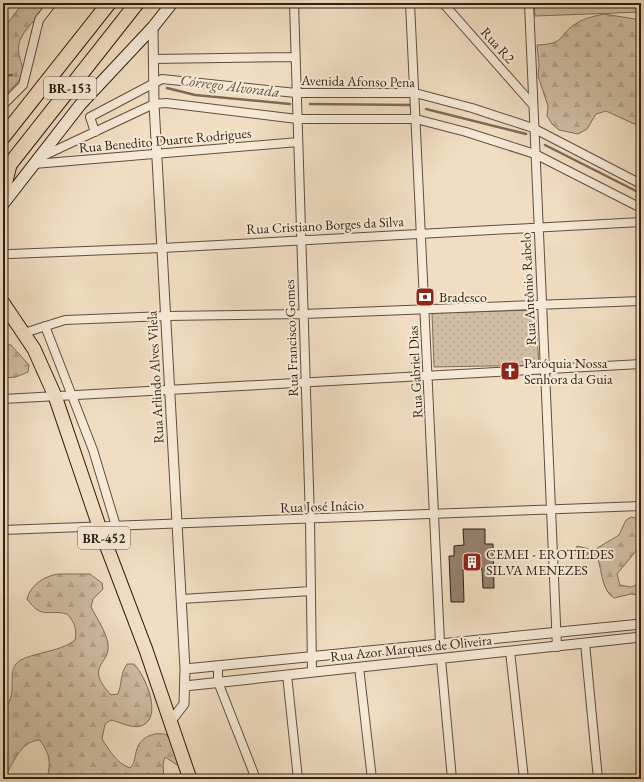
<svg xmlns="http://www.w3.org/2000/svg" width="644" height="782" viewBox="0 0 644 782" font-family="'EB Garamond',serif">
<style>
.forest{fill:url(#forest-firs);stroke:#826d5c}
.park{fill:url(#park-dots);stroke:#826d5c}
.pitch{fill:#d1bda4;stroke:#826d5c}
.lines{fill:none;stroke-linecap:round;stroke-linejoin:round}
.stream{stroke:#7e6958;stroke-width:2.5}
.building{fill:#95816e;stroke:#321d13}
.minor-casing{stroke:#624d3f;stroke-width:10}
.tertiary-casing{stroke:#624d3f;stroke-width:11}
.secondary-casing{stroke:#321d13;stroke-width:13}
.trunk-casing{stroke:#321d13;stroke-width:15}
.motorway-casing{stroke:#321d13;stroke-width:16}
.minor{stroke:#f6ead7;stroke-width:8}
.tertiary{stroke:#f6ead7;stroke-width:9}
.secondary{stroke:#f6ead7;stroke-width:11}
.trunk{stroke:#f1dec2;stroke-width:13}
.motorway{stroke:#f1dec2;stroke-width:14}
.labels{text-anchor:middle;stroke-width:4;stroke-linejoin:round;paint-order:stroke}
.shield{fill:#f6ead7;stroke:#6d5a4e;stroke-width:1}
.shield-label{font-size:13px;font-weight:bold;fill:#321d13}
.street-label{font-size:14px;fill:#321d13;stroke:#f6ead7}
.poi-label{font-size:14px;fill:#321d13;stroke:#f6ead7;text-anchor:start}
.water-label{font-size:15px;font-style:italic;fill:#5e493b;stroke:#f6ead7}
</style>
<defs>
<pattern id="forest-firs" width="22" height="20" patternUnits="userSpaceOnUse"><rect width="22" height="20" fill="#d1bda4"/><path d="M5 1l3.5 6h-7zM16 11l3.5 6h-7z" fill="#b4a28c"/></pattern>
<pattern id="park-dots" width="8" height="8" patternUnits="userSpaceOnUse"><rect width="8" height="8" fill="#d1bda4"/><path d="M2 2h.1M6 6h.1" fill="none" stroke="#b4a28c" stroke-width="1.8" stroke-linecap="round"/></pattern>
</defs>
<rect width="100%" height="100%" fill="#f1dec2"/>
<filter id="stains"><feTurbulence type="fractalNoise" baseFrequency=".005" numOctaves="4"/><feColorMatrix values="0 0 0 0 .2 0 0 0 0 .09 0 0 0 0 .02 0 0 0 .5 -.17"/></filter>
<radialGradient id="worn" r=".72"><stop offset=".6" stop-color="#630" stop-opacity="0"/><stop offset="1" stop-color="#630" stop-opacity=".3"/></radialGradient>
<path class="forest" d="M23 3H53C42 14 28 24 21 38 10 63 41 68 3 95V29Z
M604 14 641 20V127L606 111 596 114 587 129 578 134 559 130 552 124 547 116 548 106 538 76 539 65 537 45C567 44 557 35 577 23 585 18 595 16 604 14Z
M5 344 11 345 29 365 28 372 16 377 3 378V345Z
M631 517 637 518 641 522V540L636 551 617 574 620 585 631 587 641 583V595L631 594 614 598C602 591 602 572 598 559L581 558 576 555 577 546 594 550 619 535 626 520Z
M59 574H90L102 583 103 589 93 599 91 607C97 619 106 631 108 644 111 665 83 665 111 695L118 694C122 684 120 674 127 664H134C145 675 164 718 141 726 132 729 120 722 111 720L105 724 102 739C110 751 116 763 130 768 136 762 134 757 137 749 141 736 156 731 167 735L179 756 177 765 165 757 163 764 164 779H47C51 761 50 755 40 740 19 741 14 764 3 779V710C19 696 7 675 16 664 24 653 60 653 75 640 77 630 75 622 67 614 48 609 42 620 27 599 30 585 46 575 59 574Z"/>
<path class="park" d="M535 310 539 365 434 367 432 313Z"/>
<path class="pitch" d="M534 3H641V12L535 16Z"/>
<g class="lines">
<path class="stream" d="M3 76 12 75
M167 88 195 95 290 104
M310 104 410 105
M426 109 526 134
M545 145 638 192"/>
</g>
<path class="building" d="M463 529H485V544H493L494 588H483L482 569H463L464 602H451L449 556H454V546L464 545Z"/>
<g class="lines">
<g class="minor-casing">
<path id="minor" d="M294 3 310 520 312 672
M410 3 440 643
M443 3 533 105
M529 3 557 647
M153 59 295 57
M3 105 23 85 39 20 52 3
M95 132 90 117 162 79 296 93H415L472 108 533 128 641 184
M41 157 154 104 166 103 297 119H416L466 132 535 154 641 208
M34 164 298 142
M10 254 162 248 641 222
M45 326 93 450 116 526
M24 333 65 320 166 316 303 314 641 301
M3 399 641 364
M3 530 641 506
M181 599 311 591
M585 643 598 779
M510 651 524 779
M441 659 452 779
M218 666V682L256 779
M359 667 372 779
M287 675 298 779"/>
</g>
<g class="tertiary-casing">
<path id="tertiary" d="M153 27 154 104 185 669 184 704 171 721
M185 669 641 624
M185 686 641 637"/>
</g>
<g class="secondary-casing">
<path id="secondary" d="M3 204 80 105 153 27 172 3"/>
</g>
<g class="trunk-casing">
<path id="trunk" d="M3 193 10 165
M3 303 34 349 55 396 99 526 146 650 190 779"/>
</g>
<g class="motorway-casing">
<path id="motorway" d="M3 137 109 3
M3 173 137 3"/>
</g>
<use href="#minor" class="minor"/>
<use href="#tertiary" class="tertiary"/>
<use href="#secondary" class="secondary"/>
<use href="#trunk" class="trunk"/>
<use href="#motorway" class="motorway"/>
</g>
<defs>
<g id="bank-square" transform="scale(1)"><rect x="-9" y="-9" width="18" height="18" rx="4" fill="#8f2418" stroke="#f6ead7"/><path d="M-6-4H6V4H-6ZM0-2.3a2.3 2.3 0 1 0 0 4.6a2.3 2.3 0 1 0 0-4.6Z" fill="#fff"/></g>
<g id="church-square" transform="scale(1)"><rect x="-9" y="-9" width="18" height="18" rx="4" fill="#8f2418" stroke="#f6ead7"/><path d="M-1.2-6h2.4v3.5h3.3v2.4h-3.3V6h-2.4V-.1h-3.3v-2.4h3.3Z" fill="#fff"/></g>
<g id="building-square" transform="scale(1)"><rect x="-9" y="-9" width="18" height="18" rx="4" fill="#8f2418" stroke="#f6ead7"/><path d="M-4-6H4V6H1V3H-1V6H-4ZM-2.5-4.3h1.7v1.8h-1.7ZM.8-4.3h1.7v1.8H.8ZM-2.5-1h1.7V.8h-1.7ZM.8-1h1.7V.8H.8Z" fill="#fff"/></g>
</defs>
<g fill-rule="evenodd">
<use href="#bank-square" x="425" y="297"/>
<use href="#church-square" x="510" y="371"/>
<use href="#building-square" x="472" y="562"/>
</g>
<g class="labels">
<g class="shield">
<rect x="44" y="77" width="52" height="22" rx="3"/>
<rect x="78" y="527" width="52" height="22" rx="3"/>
</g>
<g class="shield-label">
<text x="70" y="93">BR-153</text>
<text x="104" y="543">BR-452</text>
</g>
<g class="street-label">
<text transform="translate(498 45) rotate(48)" y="5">Rua R2</text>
<text transform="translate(358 81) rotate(1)" y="5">Avenida Afonso Pena</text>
<text transform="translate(165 140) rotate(-5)" y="5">Rua Benedito Duarte Rodrigues</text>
<text transform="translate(325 225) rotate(-3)" y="5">Rua Cristiano Borges da Silva</text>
<text transform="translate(528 289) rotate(-93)" y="5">Rua Antônio Rabelo</text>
<text transform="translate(291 338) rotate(-92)" y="5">Rua Francisco Gomes</text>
<text transform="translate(415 372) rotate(-93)" y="5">Rua Gabriel Dias</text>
<text transform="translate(155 377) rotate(-93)" y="5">Rua Arlindo Alves Vilela</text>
<text transform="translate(322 506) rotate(-2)" y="5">Rua José Inácio</text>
<text transform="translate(411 648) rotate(-6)" y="5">Rua Azor Marques de Oliveira</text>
</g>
<g class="poi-label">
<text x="439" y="302">Bradesco</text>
<text x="524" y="368">Paróquia Nossa<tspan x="524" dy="16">Senhora da Guia</tspan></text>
<text x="486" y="559">CEMEI - EROTILDES<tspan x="486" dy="16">SILVA MENEZES</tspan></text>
</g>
<g class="water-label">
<text transform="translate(230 86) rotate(7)" y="5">Córrego Alvorada</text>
</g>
</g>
<rect width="644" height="782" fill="none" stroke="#f1dec2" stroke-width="16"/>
<rect x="4" y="4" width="636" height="774" fill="none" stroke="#321d13" stroke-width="2"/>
<rect x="8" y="8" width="628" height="766" fill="none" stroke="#321d13"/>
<rect width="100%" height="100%" filter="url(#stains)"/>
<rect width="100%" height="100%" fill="url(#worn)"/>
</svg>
